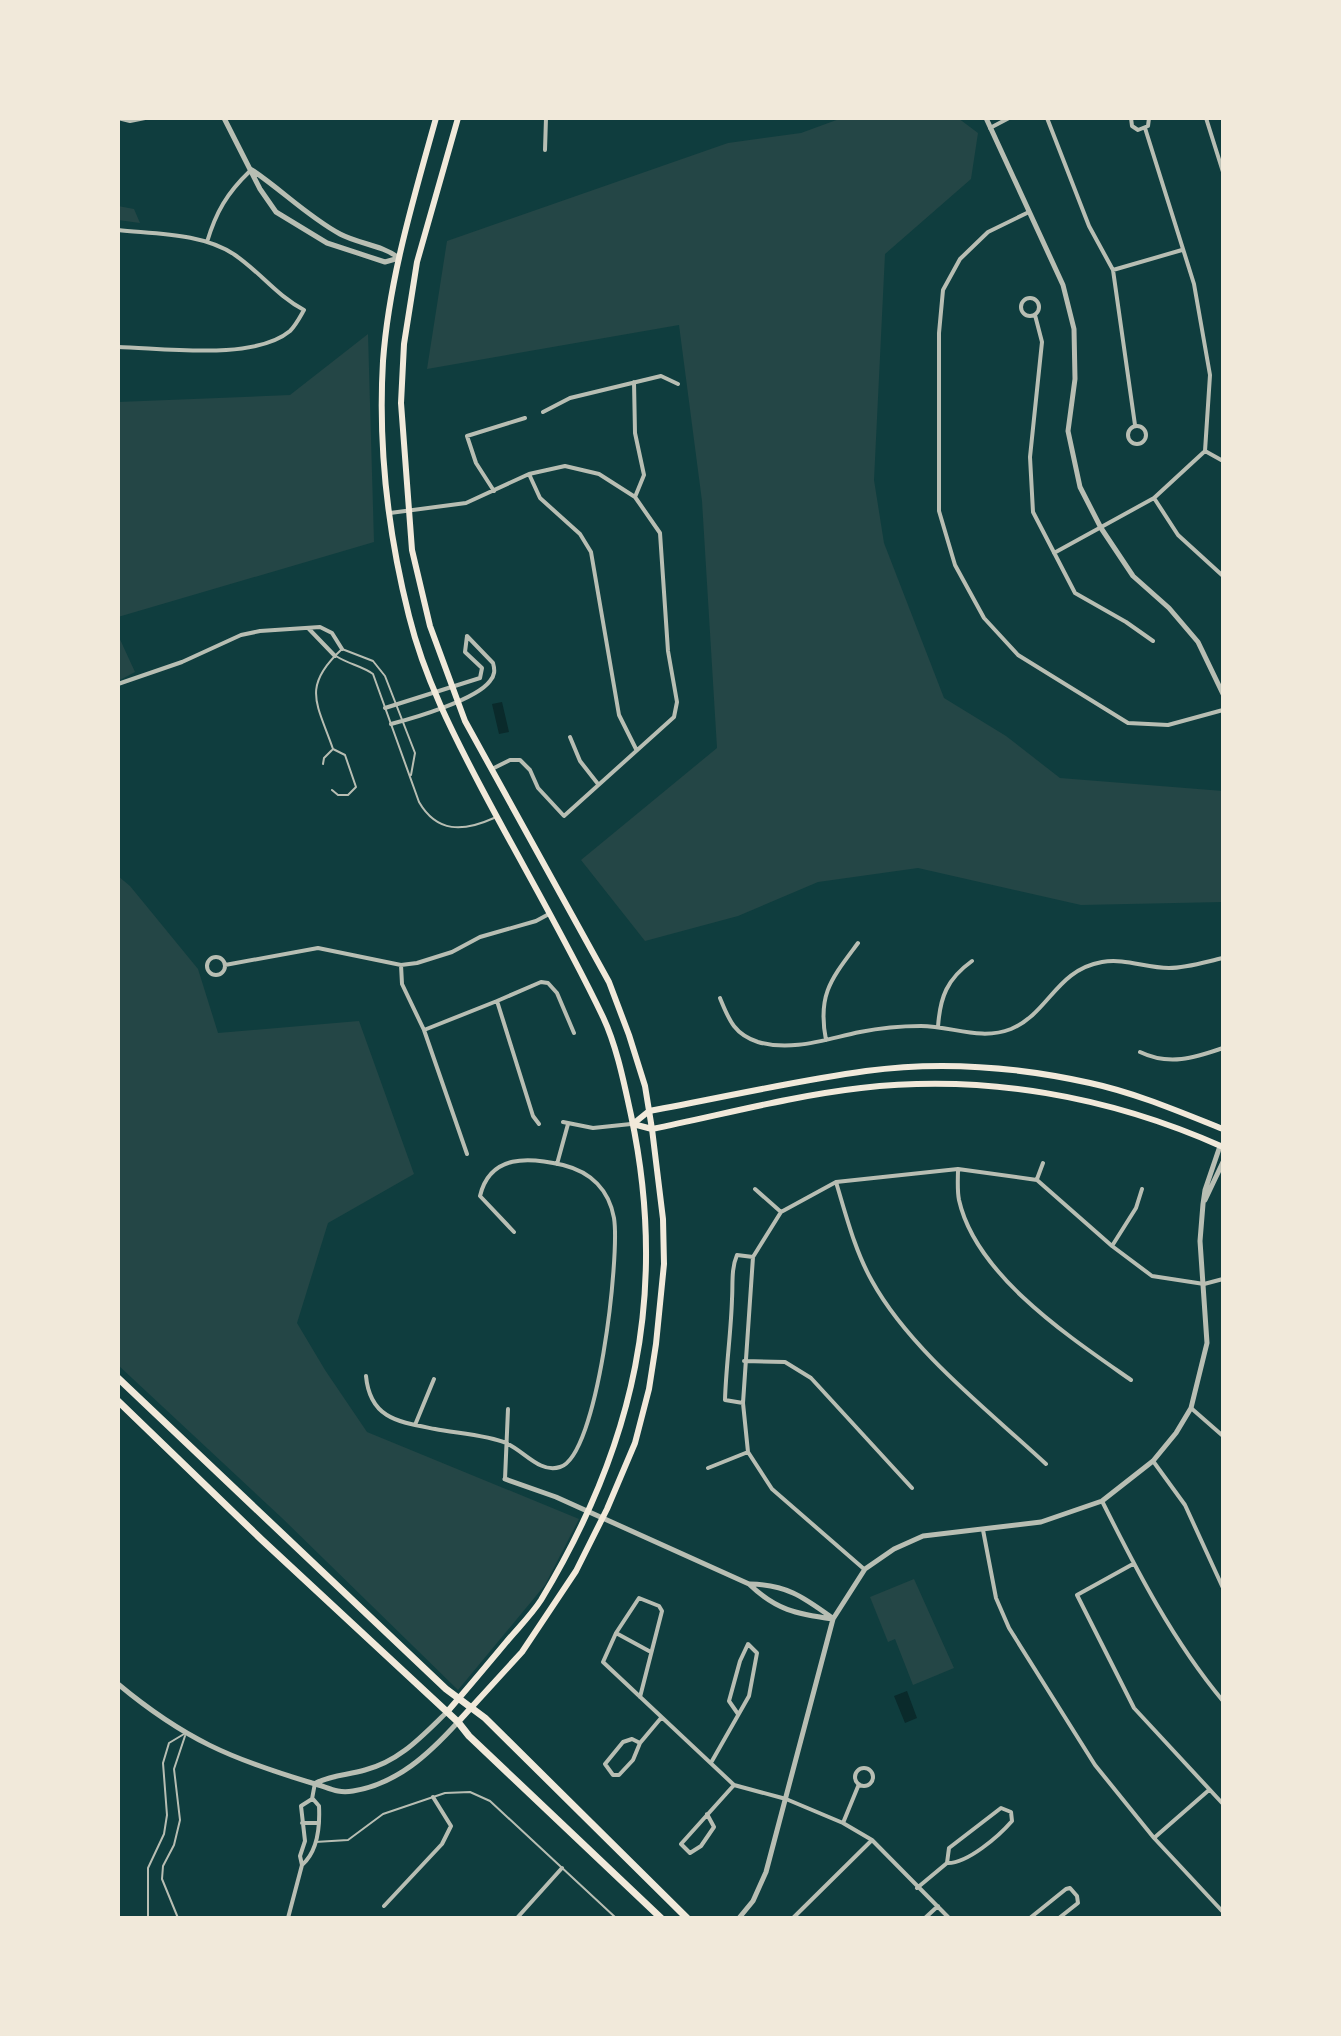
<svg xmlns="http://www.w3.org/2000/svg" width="1341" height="2036" viewBox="0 0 1341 2036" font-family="Cabin,sans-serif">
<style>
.green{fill:#244646}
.water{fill:#0a2a2b}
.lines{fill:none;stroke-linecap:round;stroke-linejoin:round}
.service{stroke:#b8beb3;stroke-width:2}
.minor{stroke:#b8beb3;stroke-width:4}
.tertiary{stroke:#b8beb3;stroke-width:5}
.secondary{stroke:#f1e9da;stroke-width:6}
.trunk{stroke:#f1e9da;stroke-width:7}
</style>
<rect width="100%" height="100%" fill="#0f3d3e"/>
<path class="green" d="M842 118H958L978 133 971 179 885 254 874 480 884 543 944 698 1006 736 1060 778 1223 791V902L1081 905 918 868 818 882 738 916 645 941 581 860 717 748 702 501 679 325 427 369 447 241 728 143 801 133Z
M118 206 134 209 140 223 118 220Z
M368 334 374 542 118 617V402L290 395Z
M118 635 135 672 118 681Z
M118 876 130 886 198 969 218 1033 359 1021 414 1174 328 1223 297 1323 325 1370 367 1432 579 1519 545 1585 458 1690 282 1518 118 1365Z
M914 1579 954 1668 913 1685 895 1639 888 1642 870 1597Z"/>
<path class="water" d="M502 702 509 732 499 734 492 704Z
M907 1691 917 1718 905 1723 894 1696Z"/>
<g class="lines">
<path class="service" d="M336 656C348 664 362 666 373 674L419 802C437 833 463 832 494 818
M323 764 324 758 332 750
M332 790 338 795H348L356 787 345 755 333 749C317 703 301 687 342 649L373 661 385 676 415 753 411 775
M315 1842 348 1840 383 1814 445 1793 470 1792 490 1801 616 1918
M148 1917V1868L164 1834 167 1815 163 1763 169 1743 184 1734
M178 1918 162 1879 163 1866 174 1845 180 1820 174 1769 185 1736"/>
<path class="minor" d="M118 118 130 121 145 118
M1047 118 1089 226 1113 270 1135 425
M1131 118 1132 126 1138 130 1148 126 1149 118
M1206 118 1223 172
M990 128 1009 118
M545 150 546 118
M1029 212 988 232 960 259 943 290 939 333V511L955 565 984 618 1018 655 1128 723 1168 725 1223 710
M118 230C155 234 203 233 235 255 260 272 277 296 304 310 300 317 296 325 290 331 254 361 164 348 118 347
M207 242C216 212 227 193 250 171
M1113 270 1182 250
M1021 307a9 9 0 1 1 18 0a9 9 0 1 1-18 0Z
M1035 315 1042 342 1030 457 1033 512 1075 593 1126 622 1153 641
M634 382 635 433 644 475 635 497
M543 412 570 398 661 376 678 384
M1128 435a9 9 0 1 1 18 0a9 9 0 1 1-18 0Z
M1205 451 1223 461
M529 474 540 498 580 534 591 552 619 715 636 749
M494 491 476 463 467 436 525 418
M1154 498 1178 535 1223 576
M390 513 466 503 529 474 565 466 599 474 635 497 660 533 668 651 677 702 674 717 564 816 538 788 530 770 520 760H510L492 769
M1054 553 1154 498 1205 451 1210 375 1194 284 1145 128
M309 629 335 656
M118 684 182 662 241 635 260 631 320 627 332 633 342 649
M385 708 480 678 482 668 465 652 467 636
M391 724C414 718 476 700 490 681 495 675 495 670 493 663L467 636
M570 737 580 761 598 784
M207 966a9 9 0 1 1 18 0a9 9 0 1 1-18 0Z
M225 965 318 948 401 965 417 963 452 952 480 937 536 921 549 914
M401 965 402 984 424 1030 467 1154
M720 998C729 1020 734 1034 758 1042 792 1052 826 1039 860 1032 880 1028 900 1026 921 1026 952 1026 980 1041 1011 1029 1049 1013 1056 970 1102 962 1125 958 1146 968 1169 968 1187 968 1205 962 1223 958
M497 1001 541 982 548 983 557 993 574 1033
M938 1027C940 997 947 979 972 961
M424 1030 497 1001 533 1116 539 1124
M826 1040C817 994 832 978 858 943
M1140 1052C1169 1066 1194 1058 1223 1048
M563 1122 593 1128 631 1124
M557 1164 568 1124
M958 1169C958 1179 957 1190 959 1200 976 1276 1071 1338 1131 1380
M1037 1179 1043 1163
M836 1182C846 1215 855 1251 872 1281 910 1350 989 1411 1046 1464
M755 1189 781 1212
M1112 1246 1136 1208 1142 1189
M744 1361 785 1362 811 1378 912 1488
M366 1376C370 1419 399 1422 435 1429 455 1433 488 1435 506 1443 523 1450 540 1474 560 1467 598 1456 620 1256 614 1218 609 1190 591 1172 563 1165 529 1157 490 1154 480 1196L514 1232
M743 1403 725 1400C726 1366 731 1333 732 1299 733 1284 731 1269 737 1255L753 1257
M1191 1408 1223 1436
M415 1425 434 1379
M1153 1461 1185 1505 1223 1588
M708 1468 748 1452
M505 1479 508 1409
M1102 1501C1137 1571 1173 1641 1223 1701
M983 1530 996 1598 1009 1628 1095 1765 1154 1838 1223 1912
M1133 1564 1077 1595 1134 1708 1223 1804
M864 1569 772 1489 748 1452 743 1403 753 1257 781 1212 836 1182 958 1169 1037 1180 1112 1246 1152 1276 1204 1284 1223 1279
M616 1633 649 1651
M640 1697 662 1611 659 1606 639 1598 616 1633 603 1662 734 1785 786 1799 843 1823 872 1840 949 1918
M640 1743 633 1760 619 1775H613L605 1764 623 1742 632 1739 640 1743 661 1718
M712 1761 749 1696 757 1653 748 1644 740 1661 729 1701 738 1714
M855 1777a9 9 0 1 1 18 0a9 9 0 1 1-18 0Z
M707 1814 714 1827 701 1846 690 1853 681 1844 734 1785
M302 1823H319
M843 1823 859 1784
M1154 1838 1209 1790
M302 1865C318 1851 320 1826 319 1806L313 1799
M917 1888 947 1863 949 1848 1001 1808 1011 1812 1012 1821C999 1836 967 1864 947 1863
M384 1906 442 1844 451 1826 433 1797
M288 1918 302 1865 300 1856 305 1841 301 1806 312 1799 315 1783
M517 1918 562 1868
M771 1918H779
M793 1918 872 1840
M925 1918 938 1906
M1030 1918 1066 1889 1070 1888 1077 1896 1078 1903 1059 1918"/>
<path class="tertiary" d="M224 118 260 189 276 212 327 243 385 262 399 258
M986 118 1063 285 1074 329 1075 379 1068 431 1080 487 1101 528 1133 576 1169 608 1198 642 1223 694
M252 170C282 190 307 216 340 234 359 244 382 245 399 258
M1205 1200 1223 1162
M505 1479 556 1497 749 1584C776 1610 796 1614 833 1619
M750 1584C786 1585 802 1596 831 1617
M118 1684C184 1739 231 1759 312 1783 328 1787 336 1794 353 1791 397 1784 429 1754 458 1722
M316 1783C332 1775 348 1775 365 1770 400 1761 422 1736 447 1712
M739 1918 753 1901 766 1872 833 1619 865 1569 894 1549 923 1536 1041 1522 1102 1501 1153 1461 1176 1433 1191 1408 1207 1343 1200 1241 1203 1204 1205 1190 1220 1146"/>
<path class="secondary" d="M436 118C414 197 389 279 383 361 378 446 388 533 409 616 424 677 453 734 482 789 522 865 566 939 603 1017 617 1047 624 1083 631 1115 669 1293 634 1446 541 1600 532 1614 519 1627 508 1640 488 1664 468 1688 447 1712
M458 118 417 262 404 344 401 403 412 550 430 626 465 721 609 982 629 1035 645 1086 652 1129 663 1219 664 1264 656 1344 649 1389 635 1443 607 1509 576 1571 522 1652 458 1722
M633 1124 649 1111C721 1098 793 1081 866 1071 939 1061 1018 1067 1090 1083 1136 1093 1180 1112 1223 1129
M633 1124 652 1129C721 1115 791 1096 861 1088 986 1074 1109 1096 1223 1147"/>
<path class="trunk" d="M118 1378 446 1689 485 1718 687 1918
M118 1401 262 1540 458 1722 469 1736 661 1918"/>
</g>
<rect width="1341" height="2036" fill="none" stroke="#f1e9da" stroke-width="240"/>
</svg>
